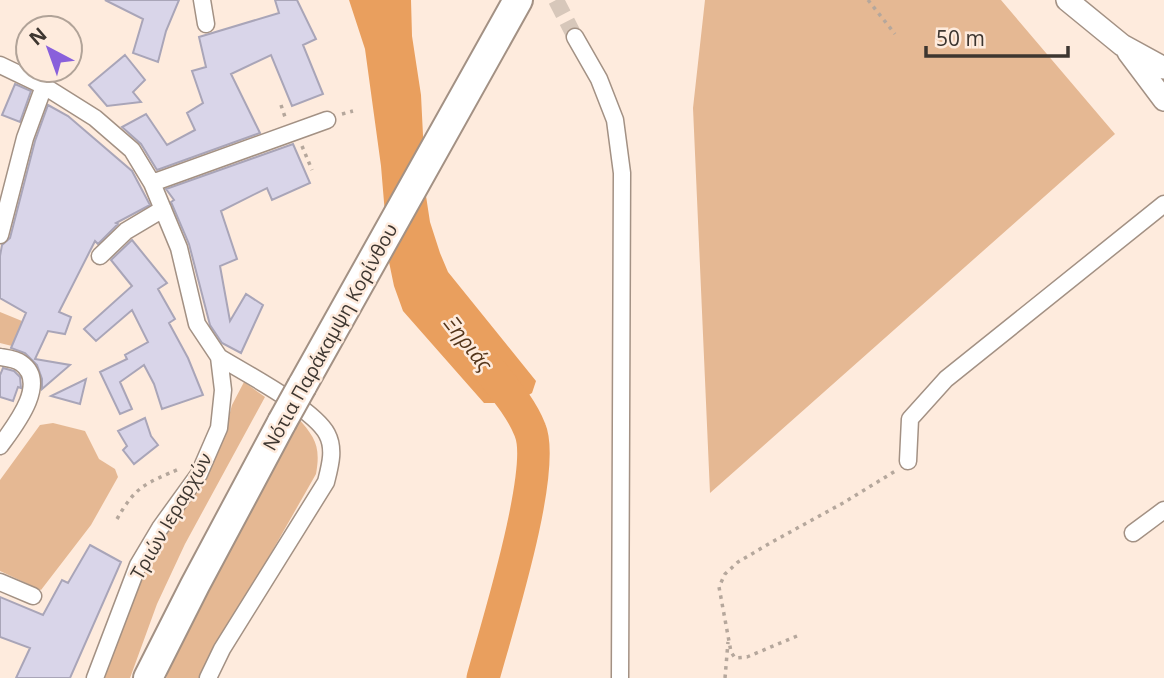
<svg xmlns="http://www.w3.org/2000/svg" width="1164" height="678" viewBox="0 0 1164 678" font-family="'Open Sans',sans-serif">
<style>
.green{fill:#e5b893}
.water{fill:#e99f5e}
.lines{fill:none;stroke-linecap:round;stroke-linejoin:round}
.river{stroke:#e99f5e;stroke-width:33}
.building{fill:#d9d5e9;stroke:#a9a5b8;stroke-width:2}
.street-tunnel{stroke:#d7c7ba;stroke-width:16;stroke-dasharray:16 8;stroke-linecap:butt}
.street-casing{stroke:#a39184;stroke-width:19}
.secondary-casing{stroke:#a39184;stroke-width:24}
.highway-casing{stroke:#a39184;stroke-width:32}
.path{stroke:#b5a79c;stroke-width:3.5;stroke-dasharray:3.5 5;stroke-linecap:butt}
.street{stroke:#fff;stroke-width:16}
.secondary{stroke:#fff;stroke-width:21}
.highway{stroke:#fff;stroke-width:28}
.highway-bridge-casing{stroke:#a39184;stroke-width:32;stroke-linecap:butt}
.highway-bridge{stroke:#fff;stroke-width:28}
.labels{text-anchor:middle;stroke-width:5;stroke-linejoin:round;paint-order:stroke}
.street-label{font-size:19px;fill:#3d3630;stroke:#feebdd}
.water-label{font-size:21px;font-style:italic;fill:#54351a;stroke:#feebdd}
</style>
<rect width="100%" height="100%" fill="#feebdd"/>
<path class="green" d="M705 0H1001L1115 134 710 493 693 108Z
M0 312 22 321 12 346 0 343Z
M244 382 265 397 185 544 157 604 130 678H102L138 583 225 431 232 405Z
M297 417C315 437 321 446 316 474L200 678H166L178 645Z
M53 423 85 431 99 459 115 469 118 477 91 525 41 590 0 571V480L40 425Z"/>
<path class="water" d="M349 0H411L412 36 421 95 426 196 430 222 440 253 448 272 536 381 532 393 515 403H484L403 311 394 286 389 262 381 166 365 49Z"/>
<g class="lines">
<path class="river" d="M483 678C496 630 547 470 530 430 521 407 503 387 488 368"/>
</g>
<path class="building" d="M105 0H179L166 31 158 62 133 53 143 19Z
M275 0H297L316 39 303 45 323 94 292 106 271 55 231 74 260 133 157 170 141 144 122 127 146 114 167 145 195 130 187 113 203 103 192 71 206 67 199 37 279 13Z
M125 55 145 80 133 92 141 102 107 106 89 85Z
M15 84 31 91 20 122 2 115Z
M48 105 68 116 132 171 150 205 116 223 118 224 98 244 95 241 59 312 71 317 65 334 48 331 35 359 70 365 42 389V379L37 365 25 353 11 348 26 313 0 298V256L2 245 10 238 35 141Z
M293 144 310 183 272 200 267 188 221 211 237 259 220 266 230 321 246 294 263 305 241 353 222 343 210 325 189 244 171 202 174 200 166 189Z
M132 240 167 283 158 289 175 319 169 323 188 358 203 395 162 409 154 384 144 365 120 382 132 409 120 414 100 372 127 359 125 355 148 342 132 310 96 341 84 329 132 286 111 260Z
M3 368 14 371 20 377 21 388 18 387 13 401 0 397V375Z
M86 379 80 404 51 396Z
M145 418 151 436 158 445 134 464 123 450 127 446 118 431Z
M90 545 121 562 70 678H16L30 648 0 637V597L43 615 62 580 68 583Z"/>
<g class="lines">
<path class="street-tunnel" d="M556 0 575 37"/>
<g class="street-casing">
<path id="street" d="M202 0 206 24
M575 37 599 79 615 120 622 173 620 678
M0 65 44 86 95 118 132 150 152 183 179 248 197 324 219 357 223 390 219 428 199 474 160 528 138 565 95 678
M152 183 327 120
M0 235 25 138 44 86
M100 256 126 231 163 209
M0 357C6 358 16 359 21 363 50 383 13 428 0 446
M908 461 910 419 946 379 1164 204
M1133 533 1164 510
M0 582 33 596
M208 678 222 649 326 482C330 466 335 449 327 434 314 409 245 373 219 357"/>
</g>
<g class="secondary-casing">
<path id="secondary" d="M1067 0 1122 45 1164 68
M1128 52 1164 100"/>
</g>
<g class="highway-casing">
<path id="highway" d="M302 386 518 0
M148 678 195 585 282 422"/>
</g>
<path class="path" d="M868 0 895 34
M281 105 285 117
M342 114 353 111
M302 146 312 170
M117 519C137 484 146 484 181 468
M797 636 747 657 735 658 731 652 719 587 725 574 738 562 772 542 843 503 897 470
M725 678 728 642"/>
<use href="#street" class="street"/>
<use href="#secondary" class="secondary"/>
<use href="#highway" class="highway"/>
<g class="highway-bridge-casing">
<path id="highway-bridge" d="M282 422 302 386"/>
</g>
<use href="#highway-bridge" class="highway-bridge"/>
</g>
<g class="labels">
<g class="street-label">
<text transform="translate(330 337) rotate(-61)" y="7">Νότια Παράκαμψη Κορίνθου</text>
<text transform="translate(171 516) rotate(-60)" y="7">Τριών Ιεραρχών</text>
</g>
<g class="water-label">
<text transform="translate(468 344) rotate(52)" y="7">Ξηριάς</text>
</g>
</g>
<g transform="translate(49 49) rotate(319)"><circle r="33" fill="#feebdd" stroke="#b1a398" stroke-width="2"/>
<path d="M0-5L12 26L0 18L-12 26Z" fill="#8960db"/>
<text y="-10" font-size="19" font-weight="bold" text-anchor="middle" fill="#3d3630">N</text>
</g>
<path d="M926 46v10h142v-10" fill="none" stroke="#3d3630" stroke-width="3.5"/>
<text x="936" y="46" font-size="21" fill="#3d3630" stroke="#feebdd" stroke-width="5" paint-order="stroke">50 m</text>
</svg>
